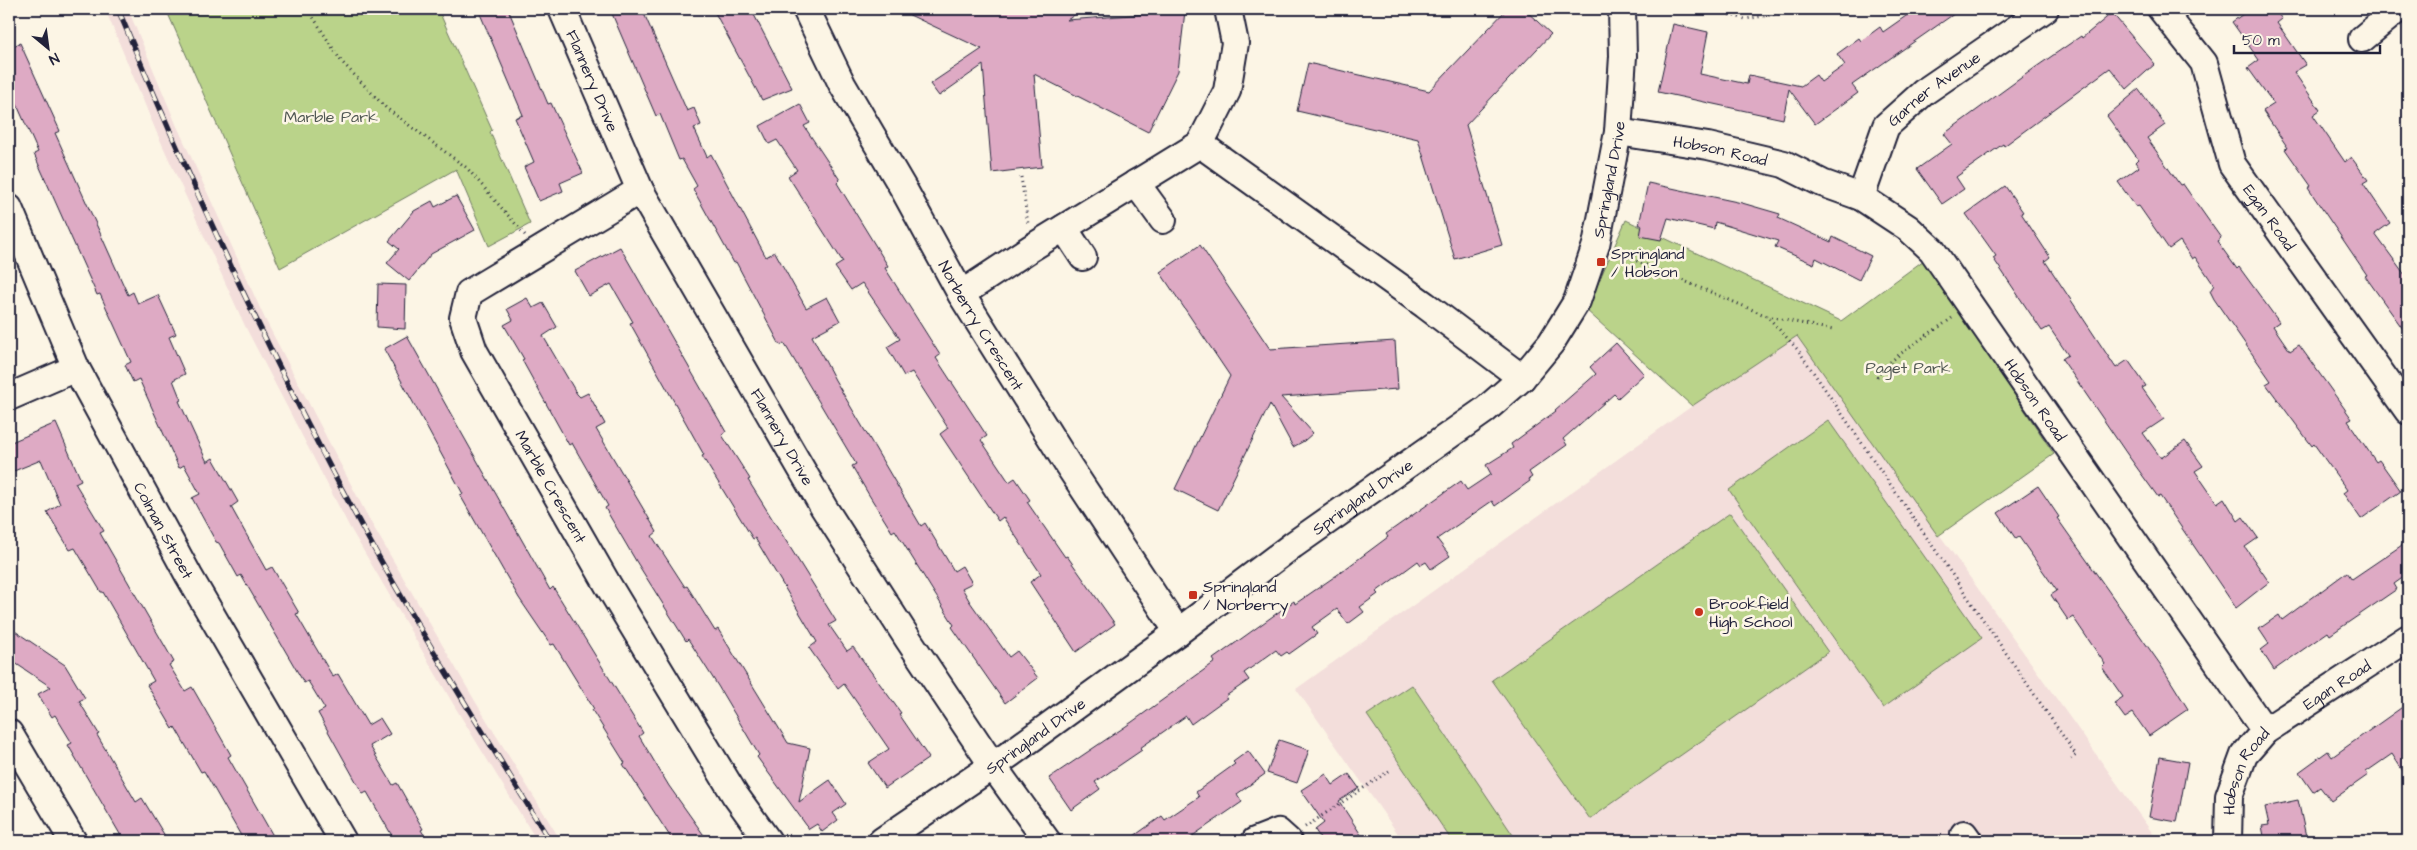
<svg xmlns="http://www.w3.org/2000/svg" width="2417" height="850" viewBox="0 0 2417 850" font-family="'Architects Daughter',sans-serif">
<style>
.built{fill:#f3dedb}
.green{fill:#bad38a;stroke:#6e7a62}
.building{fill:#deaac4;stroke:#22223b}
.lines{fill:none;stroke-linecap:round;stroke-linejoin:round}
.minor-casing{stroke:#22223b;stroke-width:30}
.path{stroke:#22223b;stroke-width:3;stroke-dasharray:1 4;stroke-linecap:butt}
.minor{stroke:#fcf5e5;stroke-width:26}
.rail-casing{stroke:#22223b;stroke-width:5.5}
.rail{stroke:#fcf5e5;stroke-width:4;stroke-dasharray:11;stroke-linecap:butt}
.poi-dot{fill:#c8321e;stroke:#fcf5e5;stroke-width:2}
.labels{text-anchor:middle;stroke-width:5;stroke-linejoin:round;paint-order:stroke}
.street-label{font-size:16px;fill:#22223b;stroke:#fcf5e5}
.park-label{font-size:16px;fill:#505753;stroke:#fcf5e5}
.poi-label{font-size:16px;fill:#22223b;stroke:#fcf5e5;text-anchor:start}
</style>
<rect width="100%" height="100%" fill="#fcf5e5"/>
<filter id="ink" filterUnits="userSpaceOnUse"><feTurbulence type="fractalNoise" baseFrequency=".02" numOctaves="2"/><feDisplacementMap in="SourceGraphic" scale="10" xChannelSelector="R" yChannelSelector="G"/><feConvolveMatrix kernelMatrix="1 2 1 2 8 2 1 2 1" color-interpolation-filters="sRGB"/></filter>
<g filter="url(#ink)">
<path class="built" d="M105 9H128L176 124 265 319 369 519 475 701 561 841H537L455 707 349 526 245 326 156 131Z
M1797 335 2158 841H1403L1296 689 1692 406Z"/>
<path class="green" d="M166 9H438L492 130 490 132 530 224 489 246 456 169 280 268Z
M1626 220 1841 321 1924 260 2054 454 1938 536 1797 336 1692 406 1586 310Z
M1828 420 1982 638 1883 708 1729 490Z
M1730 513 1828 652 1590 819 1492 680Z
M1412 685 1517 841H1452L1367 715Z"/>
<path class="building" d="M478 9H508L548 104 551 103 583 173 560 183 563 191 539 201 524 167 534 162 515 118 523 115Z
M610 9H642L687 111 694 108 701 125 694 128 707 157 711 154 766 257 775 252 806 308 827 297 840 321 812 336 835 380 921 526 925 523 954 571 962 566 972 583 962 588 970 602 1009 657 1017 651 1038 678 1005 703 952 627 954 625 923 575 895 530 892 532 869 495 852 466 856 464 784 343 780 345 736 262 734 263 693 189 697 186 682 159 679 160 660 114 656 116Z
M713 9H751L792 88 762 100Z
M897 9H1083L1067 20 1185 11 1178 71 1148 132 1034 74 1042 167 992 173 983 65 939 96 930 84 982 49Z
M1507 9H1524L1551 34 1466 125 1502 245 1455 259 1418 139 1297 111 1308 63 1429 91Z
M1916 9H1961L1852 85 1858 93 1815 124 1789 89 1783 119 1658 92 1673 24 1708 32 1700 74 1747 84 1749 75 1801 86 1816 75 1821 82 1845 65 1837 54 1859 38 1861 41 1880 27 1883 32Z
M2250 9H2274L2282 19 2277 23 2306 65 2294 72 2320 110 2313 115 2345 162 2351 157 2368 180 2363 183 2390 223 2375 234 2408 279V336L2365 276 2367 275 2308 188 2311 186 2285 149 2288 148 2263 111 2274 104 2248 68 2259 60 2232 22Z
M2112 13 2155 64 2127 89 2110 68 2004 146 2003 144 1956 177 1964 189 1942 204 1917 169 1952 144 1944 134 2036 67 2081 36 2082 38Z
M20 43 60 131 55 133 128 295 133 292 138 304 158 295 176 334 169 337 185 374 173 380 181 400 179 401 207 462 213 458 238 502 231 507 266 570 272 567 299 613 296 614 333 677 338 674 368 725 380 718 390 734 370 746 393 785 397 783 423 829 421 830 428 841H395L367 792 363 794 318 713 325 709 308 681 304 683 241 575 238 577 219 543 216 542 192 498 200 494 184 465 179 468 139 379 133 382 125 365 131 362 100 294 97 295 34 154 38 152 9 87V48Z
M2139 89 2165 125 2147 138 2180 185 2183 184 2209 221 2221 238 2217 241 2237 269 2239 267 2279 322 2273 326 2290 351 2299 345 2352 419 2348 421 2376 462 2379 460 2401 491 2361 519 2343 493 2347 490 2314 444 2312 446 2266 384 2271 381 2214 299 2210 291 2214 285 2195 257 2192 259 2180 241 2169 249 2139 206 2136 207 2118 182 2139 167 2135 162 2138 159 2107 116Z
M800 104 810 123 804 126 840 180 837 183 888 266 885 268 940 355 936 358 987 436 981 440 1009 482 1015 478 1030 500 1027 502 1065 557 1067 556 1115 624 1076 652 1030 582 1041 574 1003 517 998 521 940 434 948 428 912 372 904 376 887 347 900 339 862 283 851 290 835 267 843 262 788 176 797 170 777 140 769 144 760 126Z
M1648 183 1742 203 1780 214 1778 218 1831 242 1833 237 1871 256 1859 280 1816 258 1814 264 1775 247 1778 241 1715 222 1714 229 1668 218 1661 240 1640 236 1642 225H1639Z
M2005 186 2023 212 2021 213 2050 257 2045 261 2116 368 2128 360 2146 386 2142 388 2164 419 2143 433 2161 458 2185 441 2203 466 2195 471 2217 503 2224 498 2238 521 2243 517 2258 538 2245 547 2269 582 2236 608 2160 496 2158 497 2127 454 2062 359 2068 355 2049 327 2042 331 1993 258 1996 256 1966 214Z
M456 196 475 230 431 254 409 281 387 263 399 249 389 241 414 211 432 201 435 207Z
M1200 245 1270 349 1395 341 1398 389 1281 397 1313 433 1304 441 1293 447 1270 404 1218 510 1175 489 1230 376 1160 272Z
M620 247 726 432 722 435 750 479 748 480 836 621 829 625 847 651 853 647 901 713 899 714 929 758 885 788 868 763 889 749 844 684 838 689 809 648 817 642 755 538 753 539 702 456 704 455 630 323 633 322 611 284 589 296 575 271Z
M378 284 406 285 405 329 377 327Z
M527 298 533 308 543 303 557 327 543 336 577 394 580 397 588 393 605 424 596 429 657 532 652 536 685 587 687 586 715 631 718 629 788 743 810 748 799 802 830 780 846 804 833 813 838 820 822 832 817 824 809 829 757 757 759 755 718 686 688 639 686 641 636 561 605 508 608 506 572 443 569 445 522 360 524 359 504 325 513 320 507 309Z
M407 336 550 590 553 587 643 733 639 736 669 786 708 841H673L623 764 625 763 592 710 594 709 554 644 551 645 519 598 460 495 463 494 384 349Z
M1616 343 1644 374 1618 398 1614 394 1563 439 1567 445 1529 472 1532 477 1529 479 1530 481 1495 506 1492 501 1437 539 1450 556 1431 569 1426 562 1421 565 1418 561 1376 592 1378 594 1360 607 1364 612 1348 624 1337 609 1312 627 1317 634 1289 654 1287 652 1281 656 1276 650 1244 673 1249 680 1226 696 1227 698 1191 724 1186 716 1140 748 1142 750 1095 782 1100 789 1071 810 1049 778 1132 722 1215 662 1213 659 1294 601 1295 604 1337 575 1388 537 1386 534 1461 481 1467 490 1491 474 1486 465 1513 448 1511 444 1556 411 1555 410 1596 374 1590 367Z
M56 423 81 480 75 483 104 531 100 533 174 662 169 665 185 691 192 687 231 755 228 757 276 841H244L204 771 201 772 175 727 173 729 147 685 154 681 103 592H101L75 548 70 550 47 512 60 504 41 460 9 473V443Z
M2038 486 2059 517 2057 518 2160 664 2188 709 2149 736 2133 713 2125 718 2114 703 2123 697 2102 667 2105 664 2073 617 2068 620 2051 595 2057 591 2019 537 2016 539 1998 513Z
M2408 541V574L2394 584 2397 589 2330 635 2328 632 2274 670 2261 650 2269 644 2259 629 2279 615 2282 620 2347 572 2352 579Z
M9 627 65 665 85 698 79 701 99 734 97 735 136 802 142 798 168 841H124L68 745 72 743 55 715 52 717 38 694 51 687 9 659Z
M2408 703V779L2392 754 2366 772 2368 775 2331 801 2320 787 2313 792 2299 772 2328 751 2332 757Z
M1279 740 1309 750 1297 783 1267 773Z
M1248 751 1265 774 1237 794 1242 802 1185 841H1127L1162 816 1165 820 1199 797 1196 792 1235 764 1233 762Z
M2160 757 2188 762 2177 822 2149 817Z
M1326 774 1333 785 1349 774 1359 788 1339 801 1365 841H1322L1315 830 1324 823 1301 790Z
M2298 800 2307 841H2265L2262 826 2269 825 2265 807Z"/>
<g class="lines">
<g class="minor-casing">
<g id="minor">
<path id="s1" d="M562 9 640 190 824 508 908 639 993 766 1047 841"/>
<path id="s2" d="M806 9 842 84 903 188 961 294 1068 465 1178 632"/>
<path id="s3" d="M2161 9 2204 63 2232 164 2408 411"/>
<path d="M2362 39 2398 9"/>
<path id="s4" d="M1618 132 1708 146 1784 164 1822 183 1861 197 1908 228 1932 250 2265 731"/>
<path d="M1200 144 1425 305 1522 378"/>
<path d="M1136 183 1163 220"/>
<path id="s5" d="M640 190 469 293 463 318 474 351 608 585 735 795 768 841"/>
<path id="s6" d="M1861 197 1886 126 1924 92 2045 9"/>
<path id="s7" d="M9 208 76 368 189 576 343 841"/>
<path d="M1064 228 1083 257"/>
<path d="M961 294 1031 248 1200 144 1227 91 1235 43 1228 9"/>
<path d="M9 397 76 368"/>
<path d="M9 733 73 841"/>
<path d="M1964 834 1969 841"/>
<path id="s8" d="M882 841 1010 754 1178 632 1293 545 1485 410 1522 378 1551 343 1577 301 1596 245 1618 132 1623 56 1622 9"/>
<path d="M1255 841 1278 832 1288 841"/>
<path id="s9" d="M2228 841 2229 796 2244 755 2265 731 2408 638"/>
</g>
</g>
<path class="path" d="M308 9 341 61 386 108 467 168 525 235
M1710 9 1745 19 1808 9
M1021 177 1028 224
M1618 253 1767 316 1798 350 2076 755 2071 759
M1767 316 1833 330
M1877 377C1884 361 1936 330 1952 318
M1305 827 1392 769"/>
<use href="#minor" class="minor"/>
<g class="rail-casing">
<path id="rail" d="M118 9C191 185 270 358 361 525 420 633 486 737 550 841"/>
</g>
<use href="#rail" class="rail"/>
</g>
</g>
<g class="poi-dot">
<rect x="1596" y="257" width="10" height="10" rx="2.5"/>
<rect x="1188" y="590" width="10" height="10" rx="2.5"/>
<circle cx="1699" cy="612" r="5"/>
</g>
<g class="labels">
<g class="street-label">
<text dy="6" stroke="none"><textPath href="#s1" startOffset="78">Flannery Drive</textPath></text>
<text dy="6" stroke="none"><textPath href="#s6" startOffset="136">Garner Avenue</textPath></text>
<text dy="6" stroke="none"><textPath href="#s4" startOffset="104">Hobson Road</textPath></text>
<text dy="6" stroke="none"><textPath href="#s8" startOffset="1011">Springland Drive</textPath></text>
<text dy="6" stroke="none"><textPath href="#s3" startOffset="239">Egan Road</textPath></text>
<text dy="6" stroke="none"><textPath href="#s2" startOffset="362">Norberry Crescent</textPath></text>
<text dy="6" stroke="none"><textPath href="#s4" startOffset="524">Hobson Road</textPath></text>
<text dy="6" stroke="none"><textPath href="#s1" startOffset="482">Flannery Drive</textPath></text>
<text dy="6" stroke="none"><textPath href="#s5" startOffset="416">Marble Crescent</textPath></text>
<text dy="6" stroke="none"><textPath href="#s8" startOffset="591">Springland Drive</textPath></text>
<text dy="6" stroke="none"><textPath href="#s7" startOffset="358">Colman Street</textPath></text>
<text dy="6" stroke="none"><textPath href="#s9" startOffset="206">Egan Road</textPath></text>
<text dy="6" stroke="none"><textPath href="#s8" startOffset="186">Springland Drive</textPath></text>
<text dy="6" stroke="none"><textPath href="#s9" startOffset="74">Hobson Road</textPath></text>
</g>
<g class="park-label">
<text x="331" y="122">Marble Park</text>
<text x="1908" y="373">Paget Park</text>
</g>
<g class="poi-label">
<text x="1611" y="259">Springland<tspan x="1611" dy="18">/ Hobson</tspan></text>
<text x="1203" y="592">Springland<tspan x="1203" dy="18">/ Norberry</tspan></text>
<text x="1709" y="609">Brookfield<tspan x="1709" dy="18">High School</tspan></text>
</g>
</g>
<rect width="2417" height="850" fill="none" stroke="#fcf5e5" stroke-width="30"/>
<rect x="15" y="15" width="2387" height="820" fill="none" stroke="#22223b" stroke-width="2" filter="url(#ink)"/>
<g transform="translate(48 48) rotate(151)" stroke="#fcf5e5" stroke-width="4" paint-order="stroke">
<path d="M0-4L9 19L0 12L-9 19Z" fill="#22223b"/>
<text y="-8" font-size="14" font-weight="bold" text-anchor="middle" fill="#22223b">N</text>
</g>
<path d="M2234 45v8h146v-8" fill="none" stroke="#22223b" stroke-width="2.5"/>
<text x="2242" y="45" font-size="15" fill="#22223b" stroke="#fcf5e5" stroke-width="4" paint-order="stroke">50 m</text>
</svg>
